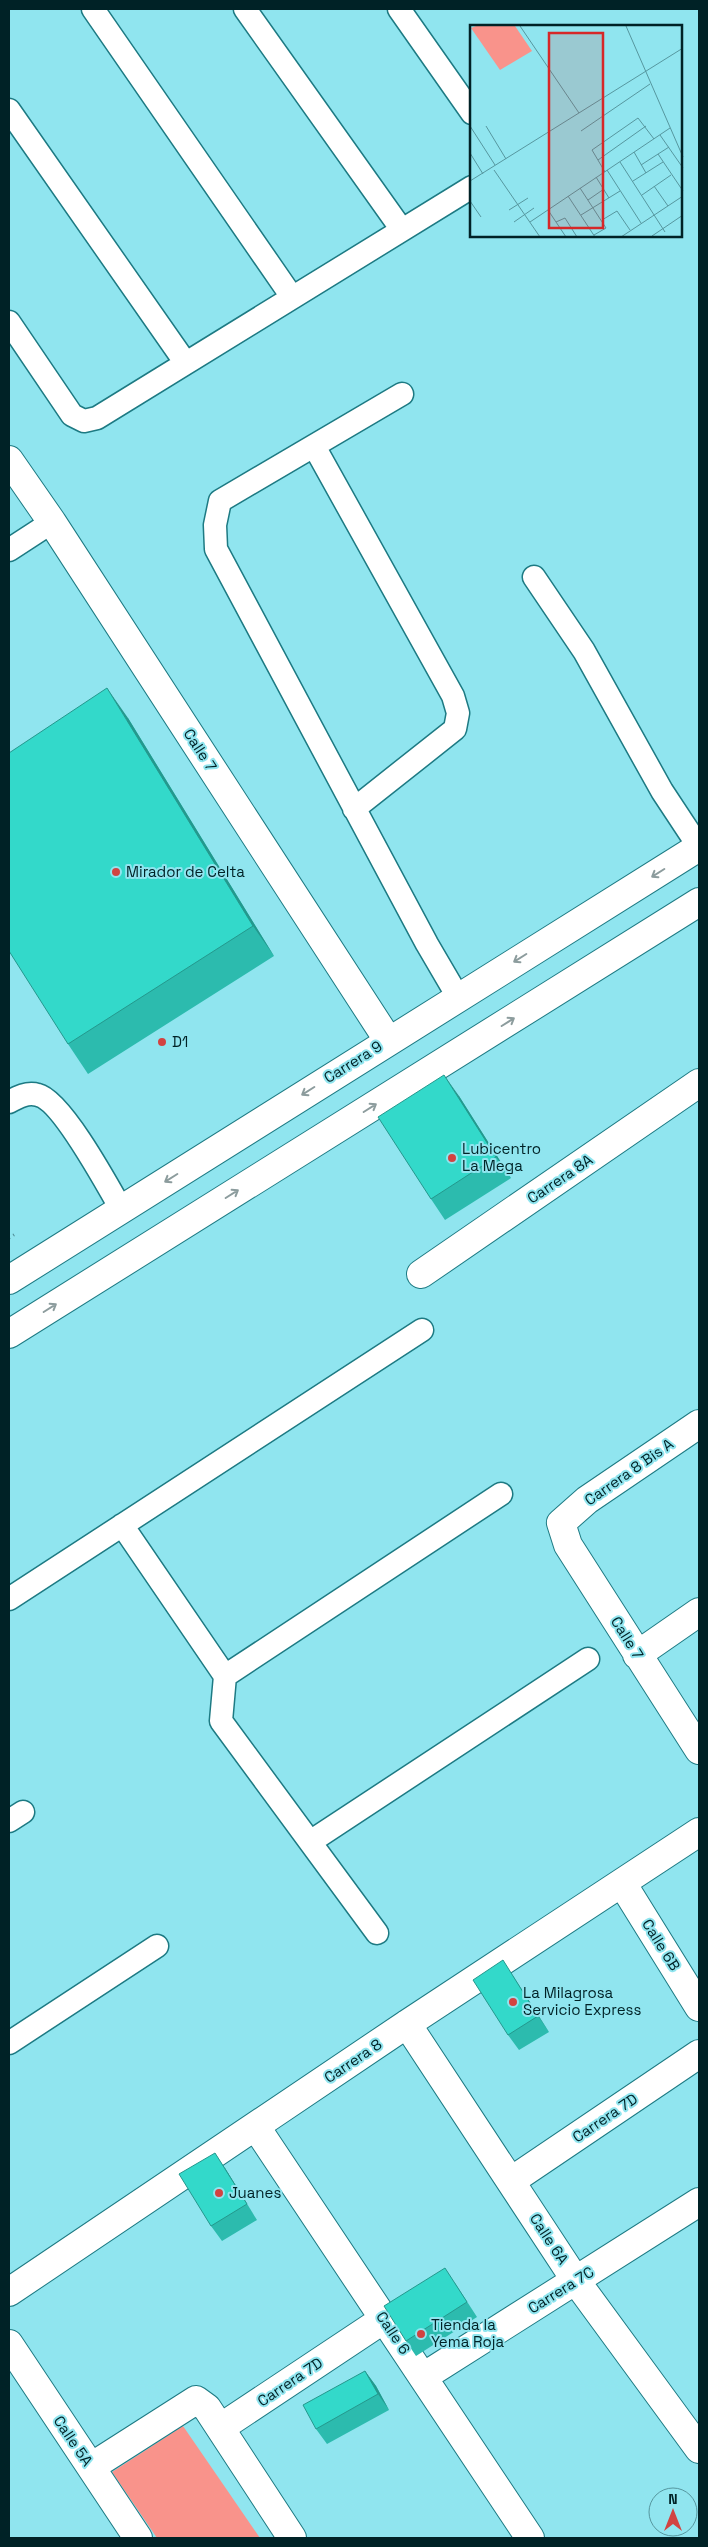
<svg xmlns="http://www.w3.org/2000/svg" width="708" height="2547" viewBox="0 0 708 2547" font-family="'Space Grotesk',sans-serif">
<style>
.green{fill:#f9938b}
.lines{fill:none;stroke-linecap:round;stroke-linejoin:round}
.service-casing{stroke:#1d7a83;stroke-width:25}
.minor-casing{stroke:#1d7a83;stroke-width:30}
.primary-casing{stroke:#1d7a83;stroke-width:30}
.path{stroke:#4f8c94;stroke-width:3;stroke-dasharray:1 4;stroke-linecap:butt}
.service{stroke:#fff;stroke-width:22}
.minor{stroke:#fff;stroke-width:28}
.primary{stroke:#fff;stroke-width:28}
.wall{fill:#2cbbae}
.shaded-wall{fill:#24988d}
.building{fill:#33d9ca;stroke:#24988d}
.oneway{stroke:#8c9c9d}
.poi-dot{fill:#d24341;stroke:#90e5ef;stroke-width:2}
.labels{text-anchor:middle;stroke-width:4;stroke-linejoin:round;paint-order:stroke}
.street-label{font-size:15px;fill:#002226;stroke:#90e5ef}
.poi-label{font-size:15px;fill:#002226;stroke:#90e5ef;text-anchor:start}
.inset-road{fill:none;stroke:#56979f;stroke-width:1}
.view{fill:#d62828;fill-opacity:0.15;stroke:#d62828;stroke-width:2.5}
.inset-edge{fill:none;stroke:#002226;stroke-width:2.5}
</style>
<rect width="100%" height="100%" fill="#90e5ef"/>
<path class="green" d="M183 2426 260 2538H157L112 2472Z"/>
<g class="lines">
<g class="service-casing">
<path id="service" d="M93 9 292 297
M245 9 402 230
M399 9 472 113
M9 110 185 362
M9 322 72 415 84 421 97 418 472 187
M402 394 220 501 215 525 216 549 427 944 458 997
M314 446 453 696 458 713 455 729 354 809
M9 550 52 522
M534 577 584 651 662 791 699 847
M9 1102C18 1097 27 1092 38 1095 61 1100 108 1186 121 1209
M122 1525 225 1676 221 1721 377 1933
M9 1599 422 1330
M225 1676 501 1494
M9 1821 23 1812
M310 1842 588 1659
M9 2043 157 1946"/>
</g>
<g class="minor-casing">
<path id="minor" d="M9 460 52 522 388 1040
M421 1274 699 1083
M699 1424 587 1500 561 1523 568 1545 699 1750
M637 1655 699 1612
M622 1883 699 2007
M407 2024 576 2281 699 2449
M256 2127 530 2538
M511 2181 699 2054
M9 2292 407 2024 699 1832
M9 2344 138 2538
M423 2377 699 2202
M220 2428 384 2319
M91 2467 196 2400 207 2408 292 2538"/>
</g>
<g class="primary-casing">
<path id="primary" d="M9 1280 699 847
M9 1334 699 902"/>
</g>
<path class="path" d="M9 1238 17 1233"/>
<use href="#service" class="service"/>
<use href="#minor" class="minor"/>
<use href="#primary" class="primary"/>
</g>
<path class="wall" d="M128 718 274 956 88 1074 68 1044Z
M459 1096 511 1178 445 1220 431 1199Z
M513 1976 549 2032 519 2050 508 2035Z
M225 2168 257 2220 222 2241 211 2226Z
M455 2283 477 2317 416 2356 406 2341Z
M365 2371 376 2386 389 2410 327 2444 316 2429Z"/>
<path class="shaded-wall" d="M107 688 128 718 274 956 253 926Z
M444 1075 459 1096 511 1178 496 1157Z
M503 1960 513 1976 549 2032 538 2016Z
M215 2153 225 2168 257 2220 247 2204Z
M365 2371 376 2386 389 2410 378 2394Z"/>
<path class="building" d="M107 688 253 926 68 1044 9 951V753Z
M444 1075 496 1157 431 1199 378 1117Z
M503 1960 538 2016 508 2035 473 1980Z
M215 2153 247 2204 211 2226 179 2174Z
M445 2268 467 2302 406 2341 384 2306Z
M365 2371 378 2394 316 2429 303 2405Z"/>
<defs><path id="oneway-shaft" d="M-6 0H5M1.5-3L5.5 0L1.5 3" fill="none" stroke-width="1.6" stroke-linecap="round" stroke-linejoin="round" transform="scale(1.25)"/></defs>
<g class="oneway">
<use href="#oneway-shaft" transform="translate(658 873) rotate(148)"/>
<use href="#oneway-shaft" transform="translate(520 958) rotate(148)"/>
<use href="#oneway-shaft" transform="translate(508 1022) rotate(-32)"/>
<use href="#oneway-shaft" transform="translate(308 1091) rotate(148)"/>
<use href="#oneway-shaft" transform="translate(370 1108) rotate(-32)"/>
<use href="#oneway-shaft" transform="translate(171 1178) rotate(148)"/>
<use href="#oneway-shaft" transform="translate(232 1194) rotate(-32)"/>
<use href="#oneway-shaft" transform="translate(50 1308) rotate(-32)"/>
</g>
<g class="poi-dot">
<circle cx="116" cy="872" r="5"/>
<circle cx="162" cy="1042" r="5"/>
<circle cx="452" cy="1158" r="5"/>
<circle cx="513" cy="2002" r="5"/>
<circle cx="219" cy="2193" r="5"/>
<circle cx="421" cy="2334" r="5"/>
</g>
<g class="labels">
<g class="street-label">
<text transform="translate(200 750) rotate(57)" y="5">Calle 7</text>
<text transform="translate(353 1062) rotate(-32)" y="5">Carrera 9</text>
<text transform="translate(560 1179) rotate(-34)" y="5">Carrera 8A</text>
<text transform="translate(629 1472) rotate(-35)" y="5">Carrera 8 Bis A</text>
<text transform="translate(627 1638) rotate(58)" y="5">Calle 7</text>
<text transform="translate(661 1945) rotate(58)" y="5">Calle 6B</text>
<text transform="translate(353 2061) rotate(-34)" y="5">Carrera 8</text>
<text transform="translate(605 2118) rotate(-34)" y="5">Carrera 7D</text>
<text transform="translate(549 2239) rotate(57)" y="5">Calle 6A</text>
<text transform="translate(561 2290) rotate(-32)" y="5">Carrera 7C</text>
<text transform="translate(393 2333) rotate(56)" y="5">Calle 6</text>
<text transform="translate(290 2382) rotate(-34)" y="5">Carrera 7D</text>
<text transform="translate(73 2441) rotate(56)" y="5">Calle 5A</text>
</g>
<g class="poi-label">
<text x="126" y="877">Mirador de Celta</text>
<text x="172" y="1047">D1</text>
<text x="462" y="1154">Lubicentro<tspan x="462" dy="17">La Mega</tspan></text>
<text x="523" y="1998">La Milagrosa<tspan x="523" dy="17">Servicio Express</tspan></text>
<text x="229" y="2198">Juanes</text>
<text x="431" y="2330">Tienda la<tspan x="431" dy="17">Yema Roja</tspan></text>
</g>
</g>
<g transform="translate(470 25)">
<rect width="212" height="212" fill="#90e5ef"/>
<path d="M6 1H45L62 26 30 45 1 3Z" fill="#f9938b"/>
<path class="inset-road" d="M50 1 109 88M156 1 213 132M0 101 25 140M16 101 36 134M111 106 180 59M190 110 213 143M164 127 176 148M0 128 13 149M188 129 213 166M128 135 176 101M150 137 195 207M171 140 199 122M24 145 70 212M137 145 171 198M135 147 122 125 168 93 184 114M126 152 139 173M0 156 213 23M163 156 193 137M184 161 198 181M110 163 136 203 124 210M172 170 201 150M98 171 125 212M118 175 134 164M0 176 11 192M39 185 58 173M78 185 96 212M111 190 150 166M132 195 147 186 160 205M44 197 64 183M60 197 200 103M86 197 95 193 107 212M182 211 213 190M151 212 213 171"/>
<path class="view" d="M79 8H133V203H79Z"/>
<rect width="212" height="212" class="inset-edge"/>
</g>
<rect width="708" height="2547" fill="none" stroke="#002226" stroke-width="20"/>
<g transform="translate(673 2512)"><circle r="24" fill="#90e5ef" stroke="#56979f"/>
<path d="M0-4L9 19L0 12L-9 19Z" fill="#d24341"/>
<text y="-8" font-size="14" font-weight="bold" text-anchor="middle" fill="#002226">N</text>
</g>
</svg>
